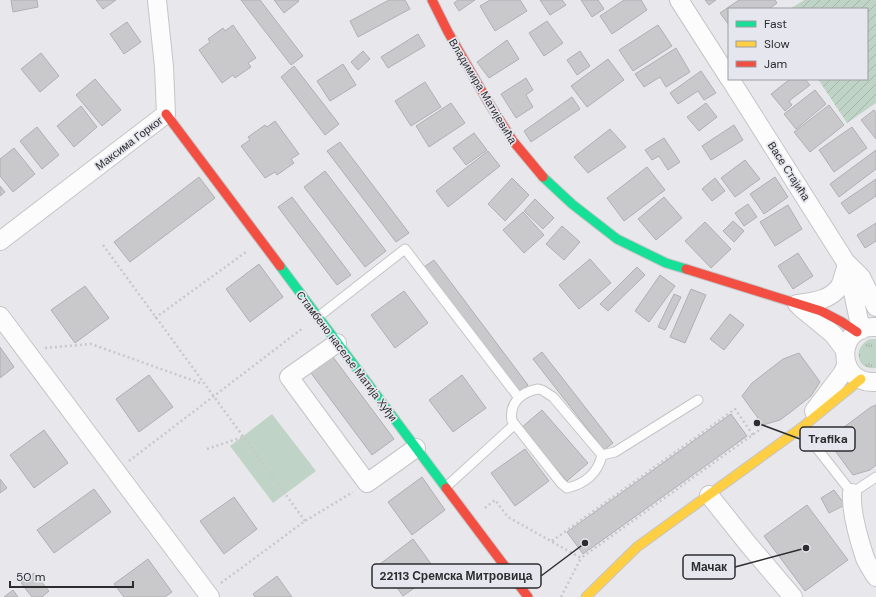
<svg xmlns="http://www.w3.org/2000/svg" width="876" height="597" viewBox="0 0 876 597" font-family="'DM Sans',sans-serif">
<style>
.grass{fill:url(#grass-tufts)}
.garden{fill:url(#garden-furrows)}
.pitch{fill:#bfd4c6}
.building{fill:#c9c9cc;stroke:#b0b0b3}
.lines{fill:none;stroke-linecap:round;stroke-linejoin:round}
.lane-casing{stroke:#c5c5c8;stroke-width:11}
.street-casing{stroke:#c5c5c8;stroke-width:20}
.fast-casing{stroke:#c5c5c8;stroke-width:11}
.slow-casing{stroke:#c5c5c8;stroke-width:11}
.jam-casing{stroke:#c5c5c8;stroke-width:11}
.path{stroke:#c8c8c9;stroke-width:2.5;stroke-dasharray:2 3;stroke-linecap:butt}
.lane{stroke:#fcfcfc;stroke-width:9}
.street{stroke:#fcfcfc;stroke-width:18}
.fast{stroke:#16e098;stroke-width:9}
.slow{stroke:#ffcf43;stroke-width:9}
.jam{stroke:#f24e42;stroke-width:9}
.labels{text-anchor:middle;stroke-width:3.5;stroke-linejoin:round;paint-order:stroke}
.street-label{font-size:11px;fill:#2d2d30;stroke:#e6e6ee}
.leader{fill:none;stroke:#2d2d30;stroke-width:1.5}
.callout-dot{fill:#2d2d30;stroke:#e6e6ee;stroke-width:1.5}
.callout{fill:#e6e6ee;stroke:#2d2d30;stroke-width:1.5}
.callout-label{font-size:12px;text-anchor:middle;font-weight:bold;fill:#2d2d30}
</style>
<defs>
<pattern id="grass-tufts" width="24" height="20" patternUnits="userSpaceOnUse"><rect width="24" height="20" fill="#bfd4c6"/><path d="M3 7l-1-3M5 7V3M7 7l1-3M15 17l-1-3M17 17v-4M19 17l1-3" fill="none" stroke="#a4b6aa"/></pattern>
<pattern id="garden-furrows" width="10" height="10" patternUnits="userSpaceOnUse"><rect width="10" height="10" fill="#bfd4c6"/><path d="M-1 1l2-2M0 10L10 0M9 11l2-2" fill="none" stroke="#a4b6aa"/></pattern>
</defs>
<rect width="100%" height="100%" fill="#e8e8ec"/>
<path class="grass" d="M870 339H876V368C856 371 852 347 870 339Z"/>
<path class="garden" d="M804 0H876V103L847 123 818 79H867V9H790Z"/>
<path class="pitch" d="M272 414 316 471 273 503 230 446Z"/>
<path class="building" d="M11 0H37L38 7 13 12Z
M96 0H116L103 9Z
M241 0H260L303 56 291 65Z
M274 0H298L299 1 284 13Z
M389 0H405L410 9 358 37 350 21Z
M458 0H475L459 11 454 3Z
M490 0H520L527 11 495 31 480 6Z
M540 0H562L566 5 550 15Z
M581 0H598L604 9 592 17Z
M624 0H641L647 10 612 34 600 16Z
M705 0H716L709 5Z
M739 0H775L777 3 769 9H729V25L720 13Z
M547 21 563 43 544 56 529 33Z
M127 22 141 42 124 54 110 34Z
M233 25 256 58 248 63 251 67 235 78 233 75 222 83 199 50 210 42 208 39 223 28 225 31Z
M658 25 672 46 633 71 619 50Z
M418 34 425 46 388 68 381 57Z
M507 40 519 59 489 78 477 62Z
M676 48 690 72 666 87 660 77 644 87 635 74Z
M363 51 370 59 358 70 351 62Z
M580 51 590 66 577 75 567 60Z
M41 53 59 76 40 92 21 69Z
M608 59 624 80 587 107 571 86Z
M343 64 356 85 330 101 317 81Z
M294 66 339 124 325 135 281 77Z
M701 71 716 93 704 100 698 91 678 104 670 93Z
M526 78 533 90 526 95 533 107 516 118 501 94Z
M95 79 121 110 102 126 76 95Z
M790 79H805L810 85 789 101 792 105 785 111 771 94Z
M425 82 441 107 411 126 395 101Z
M815 90 826 104 796 129 784 114Z
M572 97 580 109 531 142 524 131Z
M451 103 465 123 429 147 416 126Z
M706 103 717 117 699 131 687 117Z
M829 105 844 125 810 152 794 132Z
M81 106 97 127 74 147 57 126Z
M874 110 876 113V139L861 120Z
M275 121 299 154 291 159 294 163 277 175 275 172 265 178 241 146 250 140 248 137 265 125 267 127Z
M734 125 743 140 711 160 702 146Z
M37 127 59 155 42 169 20 141Z
M852 127 867 148 834 172 819 150Z
M610 129 626 147 588 173 574 157Z
M474 133 487 150 466 165 453 148Z
M664 138 680 162 668 170 659 156 652 160 645 150Z
M340 142 409 233 396 242 327 151Z
M14 148 35 174 13 192 0 176V159Z
M876 150V169L839 197 830 184Z
M488 151 500 166 448 207 436 191Z
M745 160 760 179 735 197 721 178Z
M647 167 665 190 624 221 607 198Z
M325 171 386 251 365 267 304 187Z
M199 177 215 198 130 262 114 242Z
M775 177 788 197 764 214 750 194Z
M512 178 529 195 505 221 488 204Z
M715 178 725 191 712 201 702 189Z
M876 179V196L849 214 841 203Z
M0 186 5 192 0 196Z
M292 197 351 275 337 285 278 207Z
M664 197 682 218 656 240 638 219Z
M535 199 554 218 543 229 524 211Z
M748 204 757 217 744 226 735 213Z
M788 205 802 229 775 246 760 222Z
M523 212 544 235 524 253 503 230Z
M733 221 744 231 734 242 723 231Z
M705 222 731 249 711 268 685 241Z
M876 223V241L865 248 857 235Z
M562 226 580 242 564 260 546 244Z
M798 253 813 276 793 289 778 266Z
M590 259 611 283 579 309 559 285Z
M434 260 528 385 519 393 424 267Z
M259 264 283 297 250 322 226 289Z
M637 267 645 275 608 311 600 304Z
M660 275 675 286 649 322 635 311Z
M85 286 109 318 75 343 51 310Z
M691 289 706 295 685 343 670 337Z
M404 291 428 323 395 348 371 315Z
M674 294 681 297 665 330 658 327Z
M730 314 744 325 724 350 710 339Z
M0 347 14 367 0 378Z
M542 352 613 443 604 450 533 359Z
M799 353 820 382 811 396 792 411 780 420 763 425 742 396 752 383 783 359Z
M333 357 394 439 372 455 311 373Z
M149 375 173 407 139 432 116 399Z
M462 375 486 408 453 432 429 400Z
M876 405V465L870 470 853 475 830 444 840 430 871 407Z
M542 410 588 463 567 481 521 428Z
M731 414 747 436 583 554 567 532Z
M44 430 68 463 34 488 10 455Z
M525 449 549 481 515 506 491 473Z
M422 477 445 510 412 535 388 502Z
M0 479 7 488 0 493Z
M94 489 111 512 54 553 37 530Z
M834 490 845 505 829 513 821 498Z
M234 497 257 529 224 554 200 521Z
M807 505 848 560 805 591 764 536Z
M413 539 437 572 403 596 380 564Z
M148 559 172 592 165 597H124L114 584Z
M34 573 49 591 42 597H32L21 583Z
M277 576 292 597H255L253 594Z
M13 590 18 597H4Z"/>
<g class="lines">
<g class="lane-casing">
<path id="lane" d="M318 317 405 249 519 398
M538 389 542 390 553 397 602 455C598 473 585 484 567 488L561 483 512 421C509 403 521 392 538 389Z
M801 428 852 493 876 477
M602 455 615 452 698 400
M446 487 514 425"/>
</g>
<g class="street-casing">
<path id="street" d="M679 0 729 78
M730 79 847 264 861 330
M0 241 166 114 164 67 157 0
M848 264 861 277 876 307
M797 304C813 302 831 300 840 286 843 279 845 271 847 264
M800 307 833 334 845 350
M0 316 210 597
M876 327C835 324 835 385 876 382
M337 343 289 377 367 483 416 448
M814 411 842 374 847 364
M852 493C851 511 859 540 865 558 868 565 872 571 876 577
M709 495 748 544 793 597"/>
</g>
<g class="fast-casing">
<path id="fast" d="M543 177 572 204 617 239 666 263 686 269
M280 266 446 488"/>
</g>
<g class="slow-casing">
<path id="slow" d="M586 597 637 547 801 428 861 379"/>
</g>
<g class="jam-casing">
<path id="jam" d="M432 0 448 32 487 100 513 141 543 177
M166 114 280 266
M686 269 821 311 842 322 857 332
M446 488 528 597"/>
</g>
<path class="path" d="M103 245 305 521
M155 318 246 252
M45 348 91 344 203 384
M207 449 243 437
M129 461 303 328
M485 508 495 500 508 517 581 558 762 428
M552 541 735 409 753 435
M221 583 305 521 353 492
M561 597 581 558"/>
<use href="#lane" class="lane"/>
<use href="#street" class="street"/>
<use href="#fast" class="fast"/>
<use href="#slow" class="slow"/>
<use href="#jam" class="jam"/>
</g>
<g class="labels">
<g class="street-label">
<text transform="translate(483 91) rotate(59)" y="4">Владимира Матијевића</text>
<text transform="translate(129 143) rotate(-37)" y="4">Максима Горког</text>
<text transform="translate(789 171) rotate(57)" y="4">Васе Стајића</text>
<text transform="translate(347 356) rotate(53)" y="4">Стамбено насеље Матија Хуђи</text>
</g>
</g>
<path class="leader" d="M757 423L800 439M806 548L735 567M585 543L541 576"/>
<g class="callout-dot">
<circle cx="757" cy="423" r="4"/>
<circle cx="806" cy="548" r="4"/>
<circle cx="585" cy="543" r="4"/>
</g>
<g class="callout">
<rect x="800" y="427" width="55" height="24" rx="4"/>
<rect x="683" y="555" width="52" height="24" rx="4"/>
<rect x="372" y="564" width="169" height="24" rx="4"/>
</g>
<g class="callout-label">
<text x="828" y="443">Trafika</text>
<text x="709" y="571">Мачак</text>
<text x="456" y="580">22113 Сремска Митровица</text>
</g>
<rect x="728" y="8" width="140" height="72" fill="#e6e6ee" stroke="#9c9ca2"/>
<rect x="736" y="21" width="20" height="6" fill="#16e098" stroke="#9c9ca2"/>
<text x="764" y="28" font-size="12" fill="#2d2d30">Fast</text>
<rect x="736" y="41" width="20" height="6" fill="#ffcf43" stroke="#9c9ca2"/>
<text x="764" y="48" font-size="12" fill="#2d2d30">Slow</text>
<rect x="736" y="61" width="20" height="6" fill="#f24e42" stroke="#9c9ca2"/>
<text x="764" y="68" font-size="12" fill="#2d2d30">Jam</text>
<path d="M10 581v6h123v-6" fill="none" stroke="#2d2d30" stroke-width="2"/>
<text x="16" y="581" font-size="12" fill="#2d2d30" stroke="#e6e6ee" stroke-width="3" paint-order="stroke">50 m</text>
</svg>
